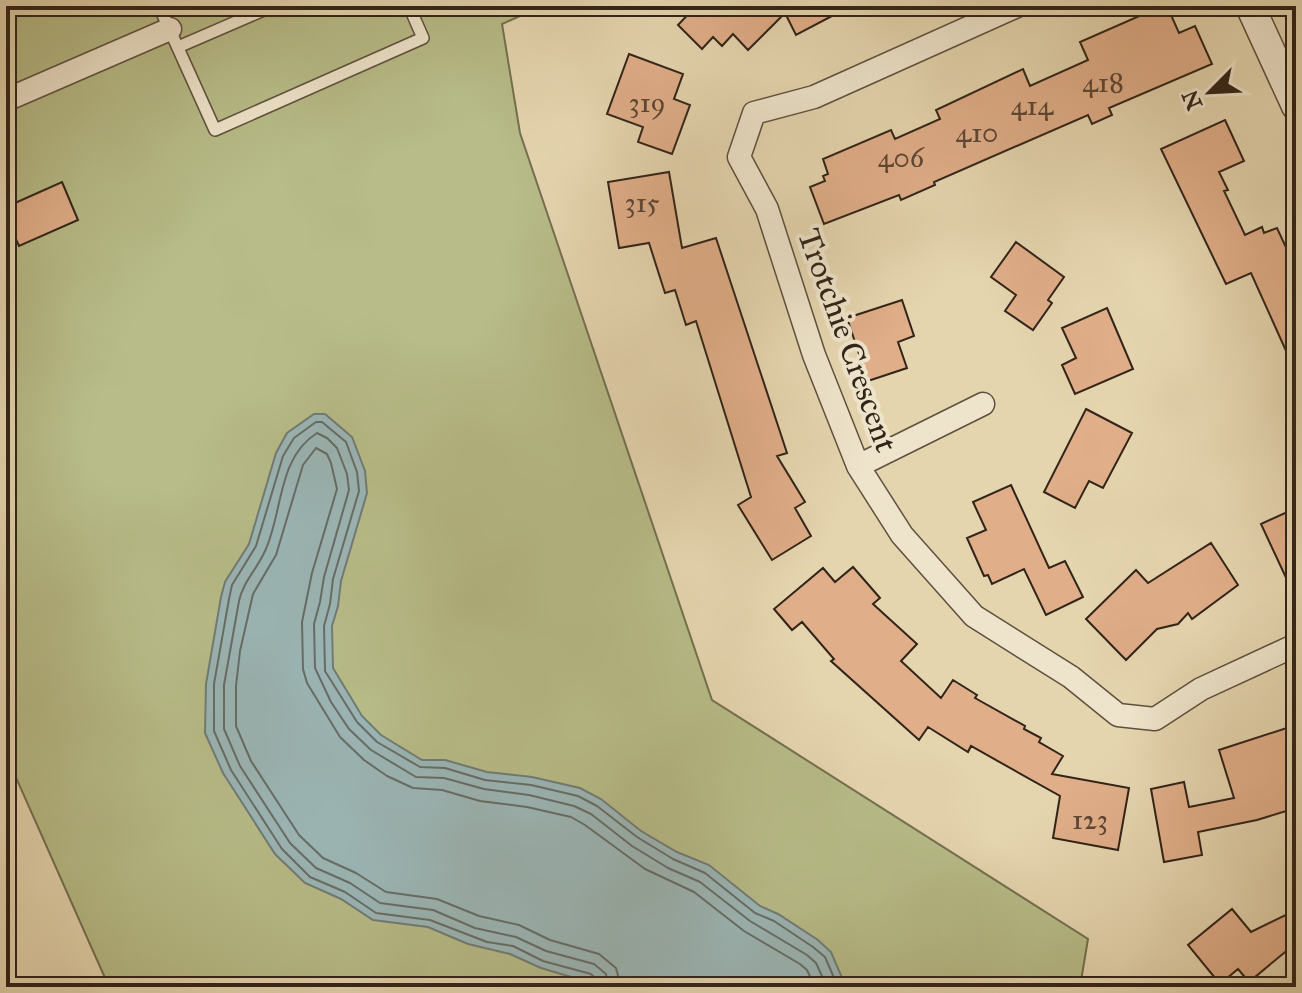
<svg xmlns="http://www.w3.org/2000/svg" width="1302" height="993" viewBox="0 0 1302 993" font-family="'IM FELL Great Primer',serif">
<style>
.green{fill:#b7bc88;stroke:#747050;stroke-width:2}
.water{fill:#9bb6b6;stroke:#717c77;stroke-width:2}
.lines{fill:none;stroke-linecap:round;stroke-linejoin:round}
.shore{stroke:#666d67;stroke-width:2}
.building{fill:#e0ae89;stroke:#312418;stroke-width:2}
.service-casing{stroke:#5e503e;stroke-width:14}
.minor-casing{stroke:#5e503e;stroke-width:25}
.tertiary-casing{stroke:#5e503e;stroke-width:31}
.service{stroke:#eee4cb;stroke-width:11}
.minor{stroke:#eee4cb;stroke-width:22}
.tertiary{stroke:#eee4cb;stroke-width:28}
.labels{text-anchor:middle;stroke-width:8;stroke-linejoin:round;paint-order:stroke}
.number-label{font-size:28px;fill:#5d4634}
.street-label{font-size:32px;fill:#312418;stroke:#eee4cb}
</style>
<rect width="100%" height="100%" fill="#e5d5af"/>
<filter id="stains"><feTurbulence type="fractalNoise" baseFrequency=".0025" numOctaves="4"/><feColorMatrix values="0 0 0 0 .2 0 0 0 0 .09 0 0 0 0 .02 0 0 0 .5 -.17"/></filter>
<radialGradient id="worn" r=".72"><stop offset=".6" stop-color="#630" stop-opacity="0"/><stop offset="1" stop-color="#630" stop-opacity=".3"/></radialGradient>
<path class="green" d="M6 6H542L502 24 520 133 712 700 1088 939 1080 987H109L6 755Z"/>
<path class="water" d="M314 414H325L352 437 365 471 367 493 341 581 338 606 332 626 333 668 362 716 381 735 422 760H445L487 772 532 777 580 788 601 799 641 831 677 852 709 865 760 906 778 914 818 940 831 952 846 987H594L588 982 541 968 510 954 468 944 428 927 373 920 341 899 305 883 275 854 223 773 205 733 206 684 221 597 225 582 249 544 276 453 287 433Z"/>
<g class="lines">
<path class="shore" d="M599 987 597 980 591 974 543 961 513 946 487 942 430 920 376 913 345 892 310 877 282 849 231 770 214 731V684L229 599 232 585 256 546 283 456 294 438 316 422H322L346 442 357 472 359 491 333 579 330 604 324 626 325 671 357 722 377 742 420 767 445 768 485 780 531 785 578 796 597 806 637 837 673 859 705 873 755 913 774 921 813 947 825 957 838 987
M609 987 606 974 594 964 546 951 516 937 475 928 433 910 380 903 350 883 316 868 290 843 240 766 224 729V685L239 601C243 582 257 569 265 551 283 513 277 458 317 433L327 438 337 448 347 474 349 490 324 577 320 602 314 624 315 668 331 702 349 729 371 750 416 777 444 778 484 789 529 795 574 806 591 814 632 846 668 868 700 882 750 921 807 955 816 963 827 987
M621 987 616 968 599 954 550 940 519 925 479 916 437 899 386 892 356 873 323 858 299 835 251 761 236 726V686L240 651 253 594 276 555 303 465 316 448 327 454 331 463 337 489 312 573 302 622 303 669 307 683 340 737 364 760 387 776 413 788 442 790 480 801 527 807 571 817 585 825 645 869 694 892 744 931 800 964 807 970 815 987"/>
</g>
<path class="building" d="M696 6H851L796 35 785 13 748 50 733 34 722 46 713 37 702 49 678 25Z
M1162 6H1167L1179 33 1195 26 1212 64 1109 108 1112 115 1092 124 1088 115 934 182 935 185 901 200 899 195 824 224 810 187 825 181 823 176 828 174 823 159 891 130 895 139 940 119 936 110 1023 69 1030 86 1088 60 1080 42Z
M629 54 683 74 674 99 690 105 672 154 638 142 643 127 607 114Z
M1225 120 1244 161 1219 172 1228 190 1224 191 1245 235 1262 227 1264 233 1277 228 1296 269V373L1251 273 1226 284 1161 149Z
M669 172 682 248 716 238 787 453 777 456 805 502 795 508 811 536 772 560 738 505 751 497 696 321 686 325 675 290 665 293 649 243 619 248 608 182Z
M62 182 78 220 19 246 6 217V207Z
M1016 242 1064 277 1048 300 1052 303 1033 330 1005 311 1016 295 991 277Z
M902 300 914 336 898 342 907 368 868 381 847 318Z
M1107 308 1133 369 1075 394 1062 365 1076 358 1062 328Z
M1086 409 1132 433 1103 488 1089 481 1075 508 1044 492Z
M1011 485 1049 568 1065 561 1083 597 1046 615 1024 569 992 584 988 575 984 576 967 538 986 530 973 502Z
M1296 508V599L1261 524Z
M1211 543 1238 585 1192 619 1188 613 1178 624 1157 629 1126 660 1086 619 1136 570 1148 583Z
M853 567 880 598 873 604 917 644 901 661 941 698 953 680 977 695 975 698 1025 726 1024 729 1041 738 1039 742 1063 756 1052 774 1129 788 1118 850 1053 838 1060 796 971 746 968 752 928 727 919 740 831 661 834 659 802 622 792 630 774 609 823 568 835 582Z
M1296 725V808L1257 820 1198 832 1202 855 1164 862 1151 789 1184 782 1189 807 1234 798 1219 750Z
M1232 909 1251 932 1296 910V943L1249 982 1238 969 1220 984 1188 945Z"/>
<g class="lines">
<g class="service-casing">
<path id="service" d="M159 6 215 130 423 38 409 6
M178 47 273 6"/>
</g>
<g class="minor-casing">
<path id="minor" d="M1017 6 814 97 754 113 739 157 767 209 814 355 858 466 902 535 974 616 1071 677 1118 715 1155 719 1201 689 1296 645
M6 100 170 29
M858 466 983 404"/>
</g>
<g class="tertiary-casing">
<path id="tertiary" d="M1250 6 1296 106"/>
</g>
<use href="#service" class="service"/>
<use href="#minor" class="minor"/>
<use href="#tertiary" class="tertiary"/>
</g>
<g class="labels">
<g class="number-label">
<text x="1103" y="92">418</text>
<text x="647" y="112">319</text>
<text x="1032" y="115">414</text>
<text x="977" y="142">410</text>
<text x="901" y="167">406</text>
<text x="642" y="212">315</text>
<text x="1090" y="829">123</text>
</g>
<g class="street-label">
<text transform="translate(848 340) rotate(70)" y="11">Trotchie Crescent</text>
</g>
</g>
<rect width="1302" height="993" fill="none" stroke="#e5d5af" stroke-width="32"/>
<rect x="8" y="8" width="1286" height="977" fill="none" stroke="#312418" stroke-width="4"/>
<rect x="16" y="16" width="1270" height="961" fill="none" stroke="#312418" stroke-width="2"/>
<g transform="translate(1210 92) rotate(246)" stroke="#eee4cb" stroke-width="6" paint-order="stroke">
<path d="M0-6L14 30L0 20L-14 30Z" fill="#312418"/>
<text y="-12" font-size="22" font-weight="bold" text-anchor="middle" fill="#312418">N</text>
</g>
<rect width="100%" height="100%" filter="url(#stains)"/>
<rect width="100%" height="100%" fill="url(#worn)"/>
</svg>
